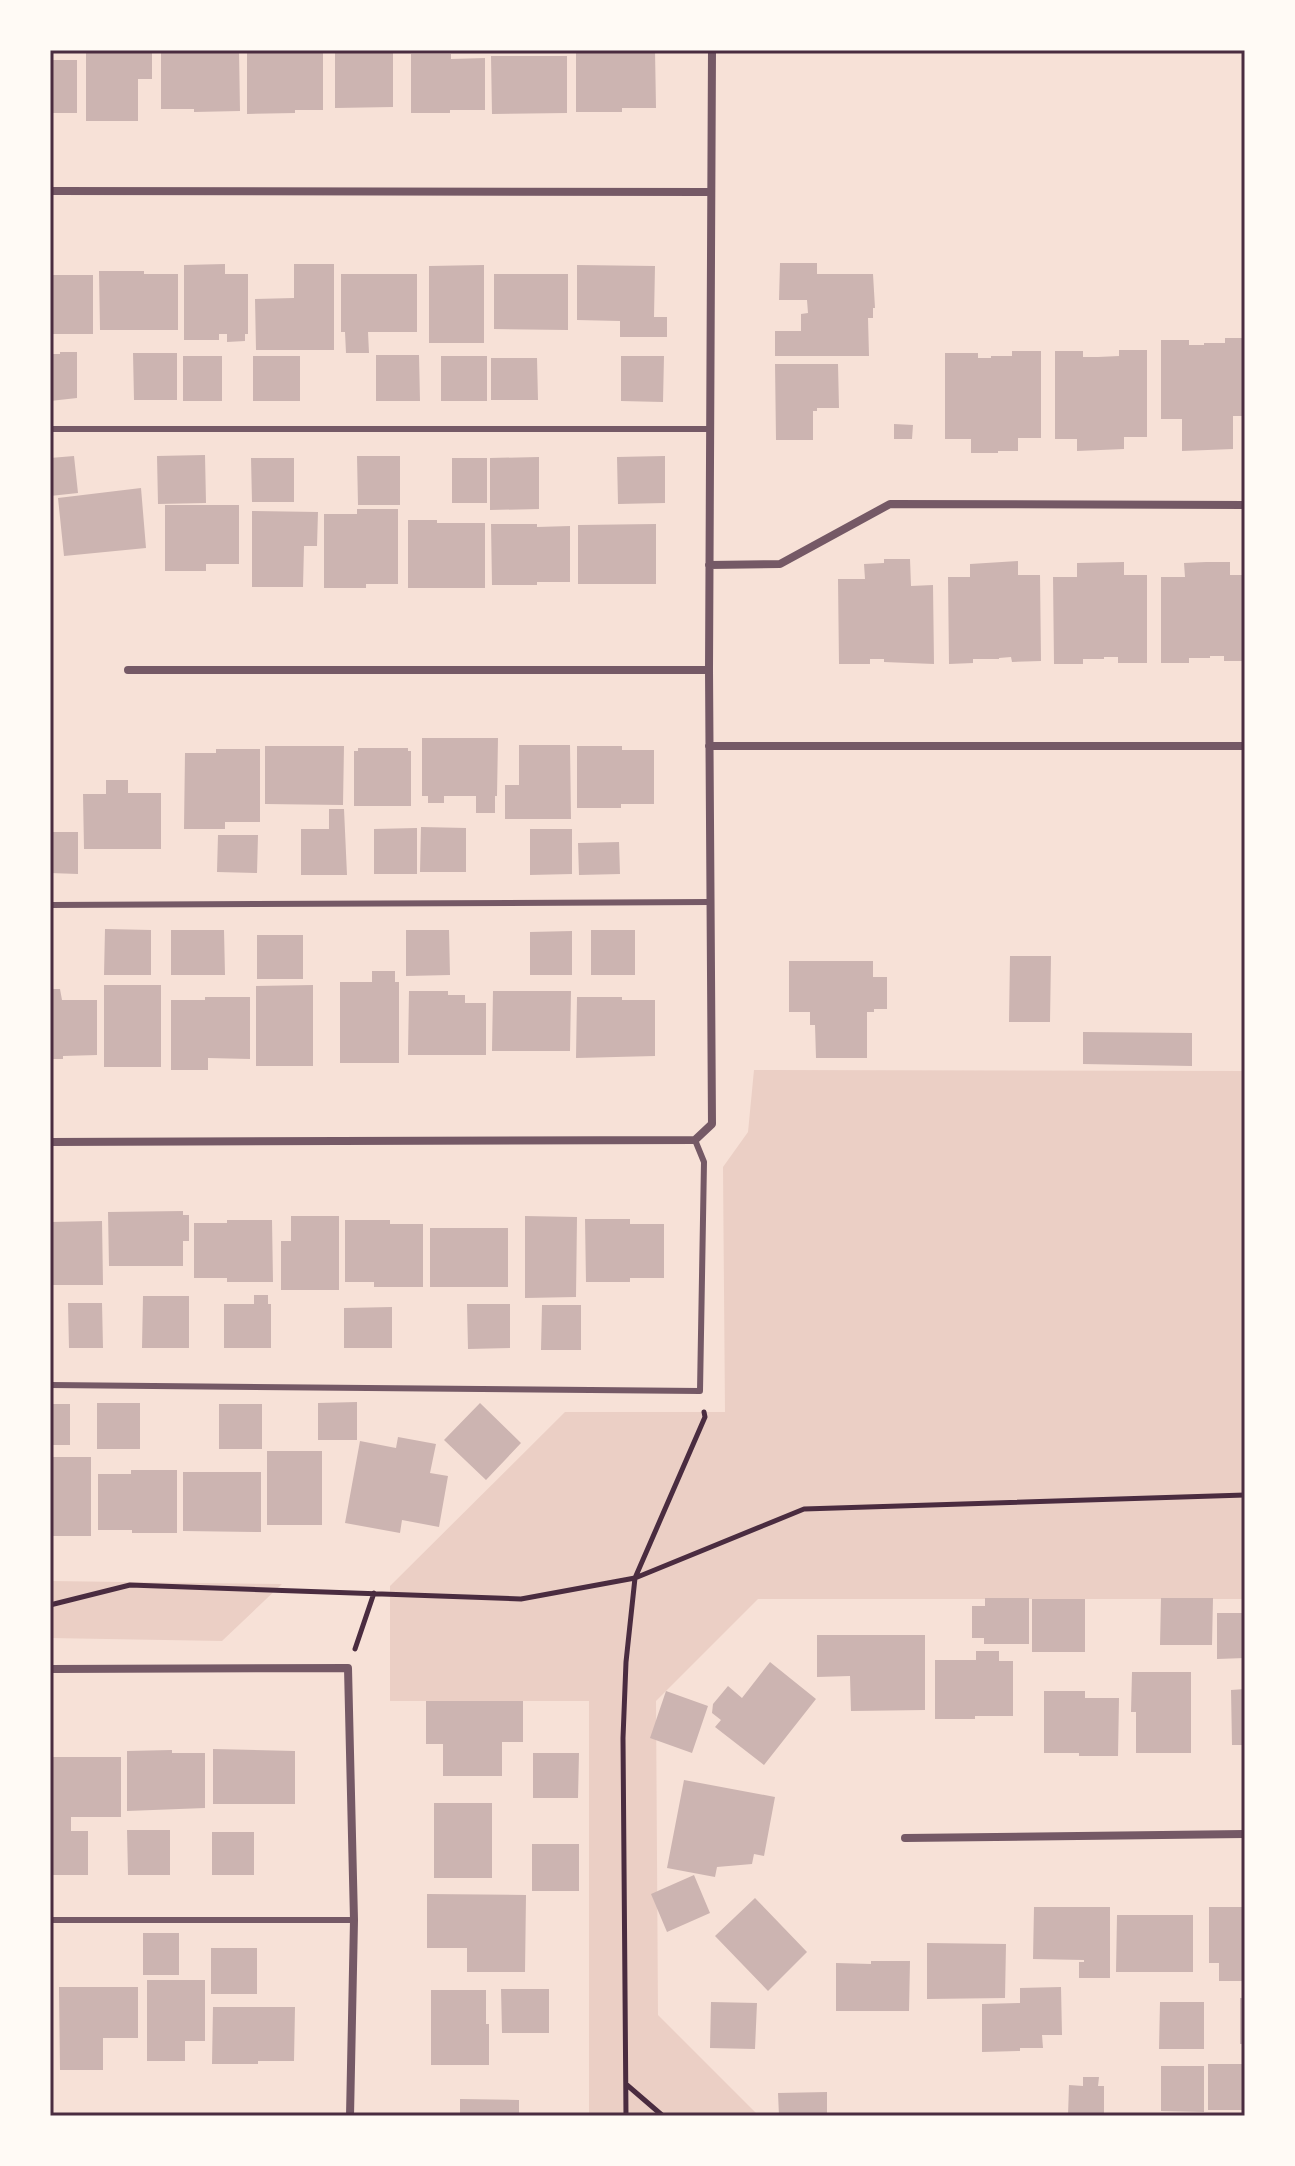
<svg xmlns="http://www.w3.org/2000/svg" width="1295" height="2166" viewBox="0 0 1295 2166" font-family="Ubuntu,sans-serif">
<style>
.green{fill:#ebcfc5}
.building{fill:#ccb4b1}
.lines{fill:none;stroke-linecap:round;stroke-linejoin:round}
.path{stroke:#4a2c40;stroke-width:5}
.service{stroke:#755966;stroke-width:6}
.minor{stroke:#755966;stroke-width:8}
.neatline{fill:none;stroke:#4a2c40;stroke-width:3}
</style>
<rect width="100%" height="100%" fill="#f7e1d7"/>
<path class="green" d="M754 1070 1245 1071V1599H758L656 1701 658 2015 759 2116H589V1701H390V1586L565 1412H725L723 1167 748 1132Z
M50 1581 282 1584 222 1641 50 1638Z"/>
<path class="building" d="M86 50H152V79H138V121H86Z
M194 50H239L240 111 194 112V109H161V53H194Z
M335 50H393V107L335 108Z
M576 50H655L656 108H622V112H576Z
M247 51H323V110H295V113L247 114Z
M411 54H451V59L485 58V110H450V113H411Z
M491 56H567V113L492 114Z
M50 60H77V113H50Z
M780 263H817V274H873L875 308H873V318H868L869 356H775V331H801V314L808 313 807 300H779Z
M225 264V274H248V334H245V341L227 342V334H219V340H184V265Z
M294 264H334V350H256L255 299 294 298Z
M484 265V343H429V266Z
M577 265 655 266 654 317H667V337H620V321L577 320Z
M99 271H144V274H178V330H100Z
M341 274H417V332H368L369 353H346L345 332H341Z
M494 274H568V330L494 329Z
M53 275H93V334H50V278H53Z
M1225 338H1245V416H1233V449L1182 451V419H1161V340H1189V345H1204V343H1225Z
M1119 350H1147V437H1124V449L1077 451V439H1055V351H1083V357H1098L1119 356Z
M1012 351H1041V438H1018V451H998V453H971V439H945V353H978V358H991V356H1012Z
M60 352H77V398L50 401V354H60Z
M133 353H177V400H134Z
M376 355H419L420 401H376Z
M183 356H222V401H183Z
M253 356H300V401H253Z
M441 356H487V401H441Z
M621 356H664L663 402 621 401Z
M491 358H537L538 400H491Z
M775 364H838L839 408H817V411H813V440H776Z
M894 424 913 425 912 439H894Z
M205 455 206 503 158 504 157 456Z
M74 456 78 493 50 496V458Z
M357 456H400V505H358Z
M665 456V503L618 504 617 457Z
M539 457V509L490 510V458Z
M251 458H294V502H252Z
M452 458H487V503H452Z
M141 488 146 548 64 556 58 498Z
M165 505H239V564H206V571H165Z
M357 509H398V584H366V588H324V514H357Z
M252 511 318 512 317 546H304L303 587H252Z
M408 520H437V523H485V588H408Z
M491 524H537V527L570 526V582H537V585H492Z
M656 524V584H578V525Z
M884 559H910L911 586 933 585 934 664 884 662V659H870V664H839L838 579H865L864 564 884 563Z
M1018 561V575H1040L1041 661 1012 662 1011 657 999 658V659H973V663L949 664 948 577H970V564Z
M1124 562V575H1147V663H1118V657H1104V659H1083V664H1054L1053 577H1077V563Z
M1206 562H1230V575H1245V661H1224V656H1210V658H1189V663H1161V577H1185L1184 563Z
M422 738H498L497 796H495V813H476V796H444V803H428V796H422Z
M519 745H570L571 819H505V785H519Z
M265 746H344L343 805 265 804Z
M577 746H622V750H654V804H621V808H577Z
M358 748H408V751H411V806H354V751H358Z
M216 749H260V822H225V829H184L185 753H216Z
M106 780H128V793H161V849H84L83 794H106Z
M329 809H344L347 875H301V829H329Z
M421 827 466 828V872H420Z
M417 828V874H374V829Z
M530 829H572V874L530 875Z
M50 832H78V874L50 873Z
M218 835H258L257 873 217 872Z
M619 842 620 874 579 875 578 843Z
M105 929 151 930V975H104Z
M171 930H224L225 975H171Z
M406 930H449L450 975 406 976Z
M591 930H635V975H591Z
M572 931V975H530V932Z
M257 935H303V979H257Z
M1010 956H1051L1050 1022H1009Z
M789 961H873V977H887V1009H874V1012H867V1058H816L815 1025H810V1012H789Z
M372 971H395V982H399V1063H340V982H372Z
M104 985H161V1067H104Z
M313 985V1066H256V986Z
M50 989H60L62 1000H97V1055L63 1056V1059H50Z
M409 991H448V995H465V1003H486V1055H408Z
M493 991H571L570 1051H492Z
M205 997H250V1059L208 1058V1070H171V1000H205Z
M577 997H622V1000H655V1056L576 1058Z
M1083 1032 1192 1033V1066L1083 1064Z
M183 1211V1215H189V1241H183V1266H109L108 1212Z
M291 1216H339V1290H281V1241H291Z
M525 1216 577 1217 576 1297 525 1298Z
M585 1219H630V1224H664V1278H630V1282H586Z
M227 1220H272L273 1282H227V1278H194V1223H227Z
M345 1220H390V1224H423V1287H374V1282H345Z
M102 1221 103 1285H50V1222Z
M430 1228H508V1287H430Z
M254 1295H268V1304H271V1348H224V1304H254Z
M143 1296H189V1348H142Z
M68 1303H102L103 1348H69Z
M467 1304H510V1348L468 1349Z
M542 1305H581V1350H541Z
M392 1307V1348H344V1308Z
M357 1402V1440H318V1403Z
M97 1403H140V1449H97Z
M480 1403 521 1443 486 1480 444 1440Z
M50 1404H70V1445H50Z
M219 1404H262V1449H219Z
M398 1437 436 1444 430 1473 448 1476 439 1527 402 1520 400 1533 345 1523 360 1441 396 1448Z
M267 1451H322V1525H267Z
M50 1457H91V1536H50Z
M131 1470H177V1533H132V1530H98V1474H131Z
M183 1472H261V1532L183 1531Z
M985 1598H1029V1644H984V1638H972V1606H985Z
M1161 1598H1213L1212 1645H1160Z
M1032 1599H1085V1652H1032Z
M1217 1613H1245V1658L1217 1659Z
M817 1635H925V1710L851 1711 850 1676 817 1677Z
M976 1651H999V1661H1013V1716H975V1719H935V1660H976Z
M770 1662 816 1699 764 1765 715 1727 721 1720 712 1713 713 1704 728 1686 742 1698Z
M1132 1672H1191V1753H1136V1712H1131Z
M1245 1689V1745H1232L1231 1690Z
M666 1691 708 1706 692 1753 650 1738Z
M1044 1691H1085V1698H1119L1118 1756H1079V1753H1044Z
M426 1701H523V1742H502V1776H443V1744H426Z
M213 1749 295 1751V1804H213Z
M172 1750V1753H205V1808L127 1811V1751Z
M533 1753H579L578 1798H533Z
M50 1757H121V1817H71V1831H88V1875H50Z
M684 1780 775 1797 764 1856 754 1854 752 1864 717 1867 715 1877 667 1868Z
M434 1803H492V1878H434Z
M127 1830H170V1875H128Z
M212 1832H254V1875H212Z
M532 1844H579V1891H532Z
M694 1875 710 1913 667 1932 651 1894Z
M427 1894 526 1895 525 1972H467V1948H427Z
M755 1898 807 1952 768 1991 715 1936Z
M1034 1907H1110V1978H1079V1962H1084V1960L1033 1959Z
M1209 1907H1245V1981H1219V1963H1209Z
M1117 1915H1193V1972H1116Z
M143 1933H179V1975H143Z
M927 1943 1006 1944 1005 1998 927 1999Z
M211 1948H257V1994H211Z
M871 1961H910L909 2011H836V1963L871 1964Z
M147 1980H205V2041H185V2061H147Z
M59 1987H138V2038H103V2070H60Z
M1061 1987 1062 2035H1042L1043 2048H1020V2051L982 2052V2004L1020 2003V1988Z
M501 1989H549V2033H502Z
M431 1990H486V2024H489V2065H431Z
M1240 1998H1245V2044H1240Z
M711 2002 757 2003 755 2049 710 2048Z
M1160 2002H1204V2049H1159Z
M213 2007H295L294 2061H258V2064H212Z
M1208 2064H1245V2110H1208Z
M1161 2066H1204V2112L1161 2111Z
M1083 2077H1099L1098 2086H1104V2116H1068L1069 2085 1083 2086Z
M827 2092V2116H779L778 2093Z
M460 2099 519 2100V2116H460Z"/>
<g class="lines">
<path class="path" d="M50 1605 130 1585 521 1599 635 1578 804 1509 1245 1495
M355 1649 374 1593
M627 2085 663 2116
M626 2116 623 1738 626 1662 635 1578 705 1417 704 1412"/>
<path class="service" d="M50 429H710
M50 905 711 902
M50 1385 700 1391 704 1162 695 1140
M50 1920H354"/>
<path class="minor" d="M50 191 711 192
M709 565 780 564 890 504 1245 505
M128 670H709
M709 746H1245
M50 1142 695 1140 712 1124 709 670 712 50
M50 1669 348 1668 354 1920 350 2116
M905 1838 1245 1834"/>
</g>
<rect width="1295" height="2166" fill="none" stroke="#fffaf5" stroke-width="104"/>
<rect x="52" y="52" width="1191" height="2062" class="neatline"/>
</svg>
